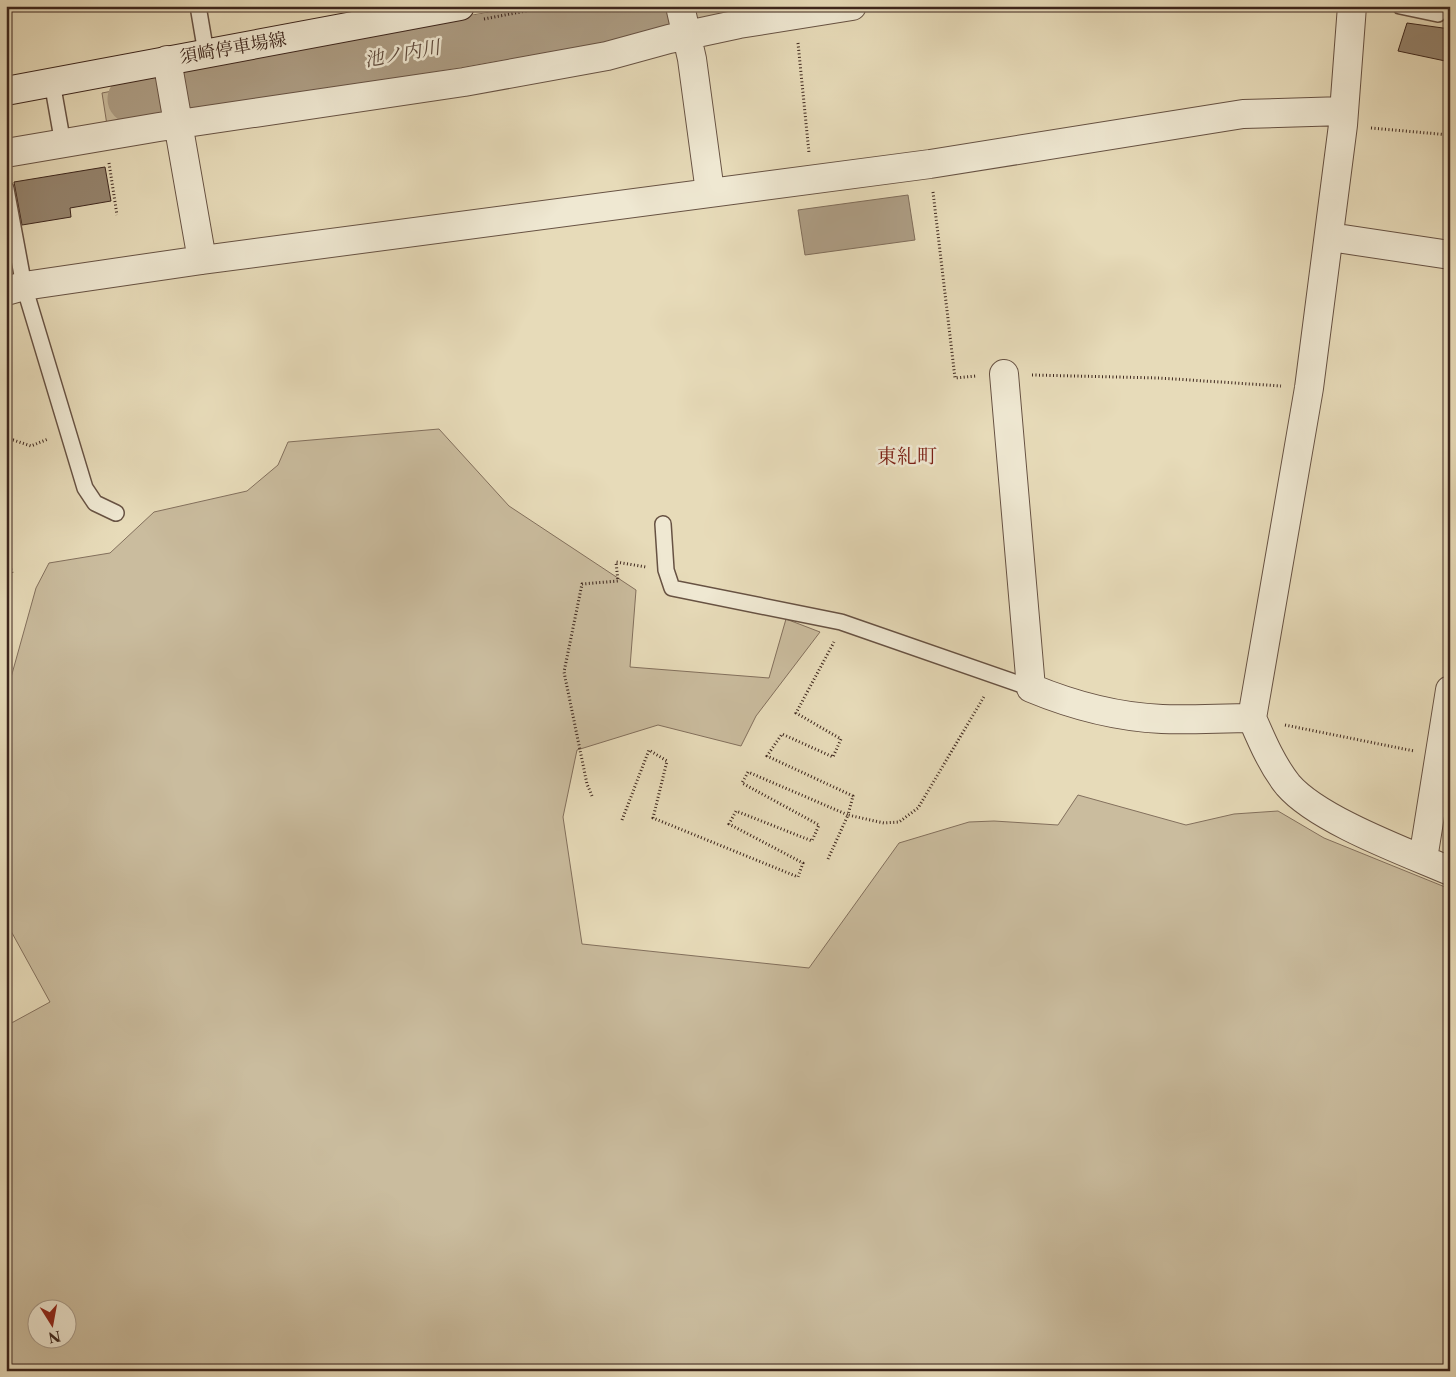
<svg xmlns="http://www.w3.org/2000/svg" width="1456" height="1377" viewBox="0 0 1456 1377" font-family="'Libre Caslon Text','Noto Serif JP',serif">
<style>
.green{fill:#cabc9e;stroke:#83705d;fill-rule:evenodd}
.water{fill:#ad9d84;stroke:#806d5a}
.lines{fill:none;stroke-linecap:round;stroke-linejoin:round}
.river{stroke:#ad9d84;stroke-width:49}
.building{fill:#95846e;stroke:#3c251c}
.lane-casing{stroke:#675243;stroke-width:18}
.street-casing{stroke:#675243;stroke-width:30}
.secondary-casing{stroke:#3c251c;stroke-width:30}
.path{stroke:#3c251c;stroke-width:3;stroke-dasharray:1 2.5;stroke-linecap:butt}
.lane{stroke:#efe8d2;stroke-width:15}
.street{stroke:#efe8d2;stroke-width:28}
.secondary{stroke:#efe8d2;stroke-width:28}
.labels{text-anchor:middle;stroke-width:5;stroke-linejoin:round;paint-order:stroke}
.street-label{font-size:18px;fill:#3c251c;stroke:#efe8d2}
.water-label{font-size:19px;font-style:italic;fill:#5e493b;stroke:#efe8d2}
.quarter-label{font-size:20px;fill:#7a1f14;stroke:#efe8d2}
</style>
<rect width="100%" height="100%" fill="#e7dbb9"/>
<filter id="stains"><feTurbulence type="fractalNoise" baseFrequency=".004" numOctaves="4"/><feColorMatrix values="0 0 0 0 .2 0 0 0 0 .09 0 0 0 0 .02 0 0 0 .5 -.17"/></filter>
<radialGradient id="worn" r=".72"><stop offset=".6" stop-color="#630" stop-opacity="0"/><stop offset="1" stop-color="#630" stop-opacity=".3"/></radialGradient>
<path class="green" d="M525 6H656L657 26 652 30 627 37 448 71 191 111 188 105 185 77 205 73V61Z
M692 6H795L698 20 693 17Z
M154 83 160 116 107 125 102 93Z
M439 429 509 506 636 590 630 667 769 678 786 619 820 632 756 716 741 746 658 725 577 750 563 817 582 944 809 968 899 843 969 822 994 821 1058 825 1078 795 1186 825 1234 814 1278 811 1324 838 1450 889V1371H6V1026L50 1002 6 922V683L10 681 36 588 49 563 110 553 154 512 247 491 278 465 288 442ZM38 1310H68V1340H38Z"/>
<path class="water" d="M908 195 915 240 805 255 798 210Z"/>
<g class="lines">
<path class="river" d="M132 99 672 6"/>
</g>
<path class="building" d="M1407 23 1450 29V62L1398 51Z
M105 167 111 201 70 208 71 217 22 225 14 182Z"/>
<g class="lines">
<g class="lane-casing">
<path id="lane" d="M198 6 206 53
M1400 6 1438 14 1440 6
M52 82 63 144
M6 189 24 286 85 488 95 503 116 513
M663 524 666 570 672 588 841 622 1031 688"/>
</g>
<g class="street-casing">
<path id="street" d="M680 6 692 59 710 192
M1352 6 1343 125 1309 388 1252 718C1262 741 1272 765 1288 785 1318 820 1406 852 1450 871
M167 60 202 260
M6 153 159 127 464 82 607 56 669 39 739 24 852 6
M1330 237 1450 255
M6 291 24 286 202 260 930 164 1243 114 1344 111
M1004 374 1031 688C1072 705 1118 717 1162 719 1192 720 1222 718 1252 718
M1423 859 1450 690"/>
</g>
<g class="secondary-casing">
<path id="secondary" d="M6 91 460 6"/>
</g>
<path class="path" d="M484 19 552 6
M798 43 809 153
M1371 128 1450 135
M109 163 117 215
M933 192 955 378 976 376
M1032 375 1159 378 1281 386
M6 441 13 440 31 446 48 439
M6 552 12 573
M1285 725 1414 751
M592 796 587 784 564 672 582 584 618 581 616 562 646 567
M622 820 649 750 667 761 653 818 798 877 803 863 729 824 736 811 812 841 819 825 742 783 748 772 848 815 853 796 767 756 782 734 833 757 841 739 796 713 834 642
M828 859 848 815 884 823 899 822 918 808 985 695"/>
<use href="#lane" class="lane"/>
<use href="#street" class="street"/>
<use href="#secondary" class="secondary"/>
</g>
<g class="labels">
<g class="street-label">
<text transform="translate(233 48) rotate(-10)" y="6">須崎停車場線</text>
</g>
<g class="water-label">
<text transform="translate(402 53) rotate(-10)" y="7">池ノ内川</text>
</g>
<g class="quarter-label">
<text x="907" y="463">東糺町</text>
</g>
</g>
<rect width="1456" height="1377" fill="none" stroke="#e7dbb9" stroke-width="25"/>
<rect x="8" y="8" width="1441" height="1362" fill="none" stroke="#3c251c" stroke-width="2.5"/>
<rect x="12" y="12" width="1431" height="1352" fill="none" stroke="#3c251c"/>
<g transform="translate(52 1324) rotate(169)"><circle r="24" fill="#efe8d2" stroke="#a79a89"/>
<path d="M0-4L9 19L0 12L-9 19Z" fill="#8f2418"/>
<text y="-8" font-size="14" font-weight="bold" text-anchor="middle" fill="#3c251c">N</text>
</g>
<rect width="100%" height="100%" filter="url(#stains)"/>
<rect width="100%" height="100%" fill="url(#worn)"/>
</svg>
